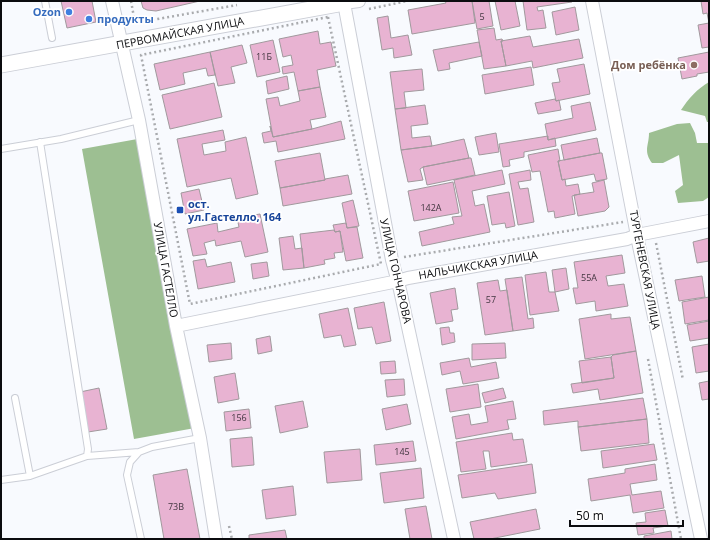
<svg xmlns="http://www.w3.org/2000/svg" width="710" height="540" viewBox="0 0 710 540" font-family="'Open Sans',sans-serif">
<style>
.forest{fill:#9dbf92}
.building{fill:#e8b3d2;stroke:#a1999d}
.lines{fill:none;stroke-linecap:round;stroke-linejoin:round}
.service-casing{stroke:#cbced6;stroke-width:8}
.minor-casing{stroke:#cbced6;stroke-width:14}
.tertiary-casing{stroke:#cbced6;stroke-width:17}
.path{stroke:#a9abae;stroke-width:2.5;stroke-dasharray:2 3;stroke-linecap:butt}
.service{stroke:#fff;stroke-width:6}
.minor{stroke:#fff;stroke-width:12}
.tertiary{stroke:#fff;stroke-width:15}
.shop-dot{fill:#3f7fe0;stroke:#fff;stroke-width:1.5}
.education-dot{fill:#8d6e63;stroke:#fff;stroke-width:1.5}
.transit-dot{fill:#1a4fb4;stroke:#fff;stroke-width:1.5}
.labels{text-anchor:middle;stroke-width:3.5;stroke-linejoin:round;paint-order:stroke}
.number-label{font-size:9px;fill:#423640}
.shop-label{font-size:11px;font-weight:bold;fill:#366cbe;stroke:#fff;text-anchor:end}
.street-label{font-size:11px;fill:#0b0c0f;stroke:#fff}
.education-label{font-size:11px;font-weight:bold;fill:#785e54;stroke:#fff;text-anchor:end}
.transit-label{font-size:11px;font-weight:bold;fill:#164399;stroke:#fff;text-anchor:start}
</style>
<rect width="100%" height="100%" fill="#f8fafe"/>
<path class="forest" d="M709 82V122H707L705 116 681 110C689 98 697 89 709 82Z
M690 123 695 133 697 143H709V197L703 201 678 203 675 191 683 185 679 155 663 163H652C643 151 649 146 649 133L677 124Z
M143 138 195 428 134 439 82 149Z"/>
<path class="building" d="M61 1H92L96 22 67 28Z
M141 1H200L156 11 147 10 143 8Z
M445 1H472L475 23 412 34 408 10 446 3Z
M472 1H489L493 26 477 29Z
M495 1H515L520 26 501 30Z
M523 1H572V2L537 7 538 11 543 10 546 28 527 30Z
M701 1H709V47L702 48 698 25 709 23 707 13 703 14Z
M575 7 579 30 556 35 552 12Z
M388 16 391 38 408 35 412 55 394 58 393 48 382 50 377 18Z
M494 28 496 40 502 39 503 41H501L506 66 484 69 477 30Z
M318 31 320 44 331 42 336 66 317 70 320 87 298 91 294 72 283 74 282 67 293 65 291 55 283 57 279 39Z
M530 36 533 47 579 39 583 58 533 68 532 61 506 66 501 41Z
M273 40 280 72 257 77 250 45Z
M479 42 482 56 449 63 450 69 438 71 433 50Z
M242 45 247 63 231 67 235 83 218 86 210 52Z
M210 52 215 75 208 76 206 68 183 73 185 84 160 90 154 64Z
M709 52V72L697 74V76L682 79 678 58Z
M584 64 590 94 556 101 552 83 560 82 557 69Z
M531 67 534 85 485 94 482 75Z
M422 69 424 90 404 92 406 108 395 109 390 72Z
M287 76 289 89 268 94 266 81Z
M214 83 222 117 170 129 162 95Z
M320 87 326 117 310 120 312 129 273 137 266 99 278 97 280 106 300 101 298 91Z
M555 99 556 101 559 100 561 110 538 114 535 103Z
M590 102 596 130 548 140 545 124 573 118 571 106Z
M425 105 428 124 411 126 412 138 430 136 432 146 401 150 395 109Z
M341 121 345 139 278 152 276 141 264 143 262 133 271 131 270 126 273 137 312 129Z
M223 130 225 140 202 144 204 155 226 151 225 142 246 137 258 194 236 199 231 178 187 187 177 139Z
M496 133 499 152 479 155 475 137Z
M548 136V140L555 138 556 146 524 152V157L509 160 510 166 503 167 499 144Z
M597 138 600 153 564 160 561 145Z
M464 139 469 158 423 167 420 169 423 180 408 182 401 150 432 146Z
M558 149 560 161H558L562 180 565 179 566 186 578 184 580 194 572 196 575 214 555 218 554 211 548 212 540 171 532 172 528 155Z
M320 153 325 180 280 188 275 161Z
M600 153H602L607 179 596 181 594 174 562 180 558 161Z
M469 158H471L475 175 427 185 423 167Z
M502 170 505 184 472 191 475 206 484 204 490 232 422 246 419 232 454 224 452 217 462 216 454 180Z
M530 170 531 180 518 182 520 189 528 188 534 222 518 225 509 174Z
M348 175 352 194 283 206 280 188 325 180V179Z
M604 180 609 207 605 211 578 216 574 195 594 192 592 183Z
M453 182 459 213 414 221 408 191Z
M199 189 204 210 185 214 181 193Z
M509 192 515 226 506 228 505 223 492 225 487 196Z
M353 200 359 226 347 228 342 203Z
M260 214 268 252 245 257 241 241 216 246 215 240 204 243 207 254 193 256 187 229 217 223 218 232 239 227 237 218Z
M346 223 347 228 357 227 363 258 346 261 340 231 335 232 333 225Z
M334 230 335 232 340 231 343 252 334 253 335 258 324 260 325 264 304 268 300 234Z
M293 236 295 249 302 248 304 268 283 270 279 238Z
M709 238V261L697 263 693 242Z
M622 255 625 273 606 276 608 286 624 284 628 306 596 311 595 301 576 304 573 288H578L574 262Z
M205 259 207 267 231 262 235 282 198 289 193 261Z
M267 262 269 276 253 279 251 264Z
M566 268 569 289 555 292 552 270Z
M546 272 549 292H555L559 311 530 315 525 275Z
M702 276 705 297 679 301 675 280Z
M522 277 528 319 533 318 534 328 513 331 505 279Z
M498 280 500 291 507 290 513 331 485 335 477 283Z
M455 288 458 309 451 310 453 321 436 324 430 293Z
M709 297V320L685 324 682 302Z
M384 302 391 341 376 344 372 327 358 329 354 308Z
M348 308 356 345 344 347 341 335 324 338 319 314Z
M611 314V319L630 317 636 351 585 359 579 319Z
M709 321V338L690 341 687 325Z
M449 327 450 333H454L455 342 442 345 440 328Z
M270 336 272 351 258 354 256 339Z
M231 343 232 359 209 362 207 345Z
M505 343 506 358 472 360V344Z
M709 344V371L696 373 692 347Z
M636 351 643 393 600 400 598 389 573 393 571 384 614 378 611 357 613 355Z
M611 357 614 378 582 383 579 361Z
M469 358 471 367 496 362 499 378 463 384 460 371 442 375 440 363Z
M395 361 396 373 381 374 380 362Z
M235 373 239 399 218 403 214 377Z
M404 379 405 395 387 397 385 380Z
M709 381V399L702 400 699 383Z
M478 384 481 407 450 412 446 389Z
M99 388 107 429 88 432 80 392Z
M503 388 506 398 485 403 482 393Z
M643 398 647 419 578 427V421L544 425 543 411Z
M303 401 308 427 280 433 275 406Z
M513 401 516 419 507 420 509 429 456 439 452 417 469 414 471 425 488 422 485 406Z
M407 404 411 424 386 430 382 409Z
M249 409 251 428 226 431 224 412Z
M647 419 649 443 581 451 578 427Z
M512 433 513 440 523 439 527 462 491 467 489 451H483L486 469 461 472 456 442Z
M252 437 254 465 232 467 230 439Z
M413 441 416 461 376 465 374 445Z
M654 444 657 460 603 468 601 451Z
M360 449 362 480 327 483 324 452Z
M532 464 536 493 498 499 495 493 462 498 458 475Z
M655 464 657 480 630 484 632 495 661 491 664 508 633 513 630 495 591 501 588 479 625 473V469Z
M421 468 424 498 384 503 380 473Z
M187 469 200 539H164L153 475Z
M293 486 296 515 266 519 262 490Z
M426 506 432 539H410L405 509Z
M536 509 540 529 490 539H474L470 522Z
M665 510 668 526 653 528 654 533 638 535 636 523 646 522 645 513Z
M285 530 287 539H249V535Z
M671 531 672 539H644V536Z"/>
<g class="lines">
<g class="service-casing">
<path id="service" d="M45 1 52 38
M1 149 61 139 139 120
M15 398 30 476
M87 456 139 452
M1 480 30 476 87 456 88 449 40 142
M141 539 127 475 130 462 139 452 152 447 200 438"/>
</g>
<g class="minor-casing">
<path id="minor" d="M112 1 139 120 176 326 200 438 216 539
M359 1 344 3 392 260 400 290 454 539
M592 1 639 246 701 539
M176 326 398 281 408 278 627 239 637 235 709 221"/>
</g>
<g class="tertiary-casing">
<path id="tertiary" d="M1 65 344 3 343 1"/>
</g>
<path class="path" d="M131 1 135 23 237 5
M369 9 407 1
M328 17 381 264 190 304 141 55Z
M656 243 683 380
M404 257 623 222
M648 359 681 539
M229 526 232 539"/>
<use href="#service" class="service"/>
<use href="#minor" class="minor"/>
<use href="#tertiary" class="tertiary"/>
</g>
<g class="shop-dot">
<circle cx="69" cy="12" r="4"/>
<circle cx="89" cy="19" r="4"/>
</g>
<circle class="education-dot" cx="694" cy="65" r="4"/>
<rect class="transit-dot" x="176" y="206" width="8" height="8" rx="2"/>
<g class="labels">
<g class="number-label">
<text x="482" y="20">5</text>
<text x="264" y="60">11Б</text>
<text x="431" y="211">142А</text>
<text x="589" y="281">55А</text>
<text x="491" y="303">57</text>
<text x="239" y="421">156</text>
<text x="402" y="455">145</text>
<text x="176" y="510">73В</text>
</g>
<g class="shop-label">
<text x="61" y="16">Ozon</text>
<text x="97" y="23" text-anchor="start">продукты</text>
</g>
<g class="street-label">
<text transform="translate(180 33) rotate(-11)" y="4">ПЕРВОМАЙСКАЯ УЛИЦА</text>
<text transform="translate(478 265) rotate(-10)" y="4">НАЛЬЧИКСКАЯ УЛИЦА</text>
<text transform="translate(166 270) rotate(80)" y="4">УЛИЦА ГАСТЕЛЛО</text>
<text transform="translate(645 270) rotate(79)" y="4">ТУРГЕНЕВСКАЯ УЛИЦА</text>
<text transform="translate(396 271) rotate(77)" y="4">УЛИЦА ГОНЧАРОВА</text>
</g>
<g class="education-label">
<text x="686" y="69">Дом ребёнка</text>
</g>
<g class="transit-label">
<text x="188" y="208">ост.<tspan x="188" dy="13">ул.Гастелло, 164</tspan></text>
</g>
</g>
<rect width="710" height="540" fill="none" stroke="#0b0c0f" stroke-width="4"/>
<path d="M570 520v6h113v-6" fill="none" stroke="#0b0c0f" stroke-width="2"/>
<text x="576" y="520" font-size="12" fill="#0b0c0f" stroke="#ffffff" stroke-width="3" paint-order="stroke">50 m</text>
</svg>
